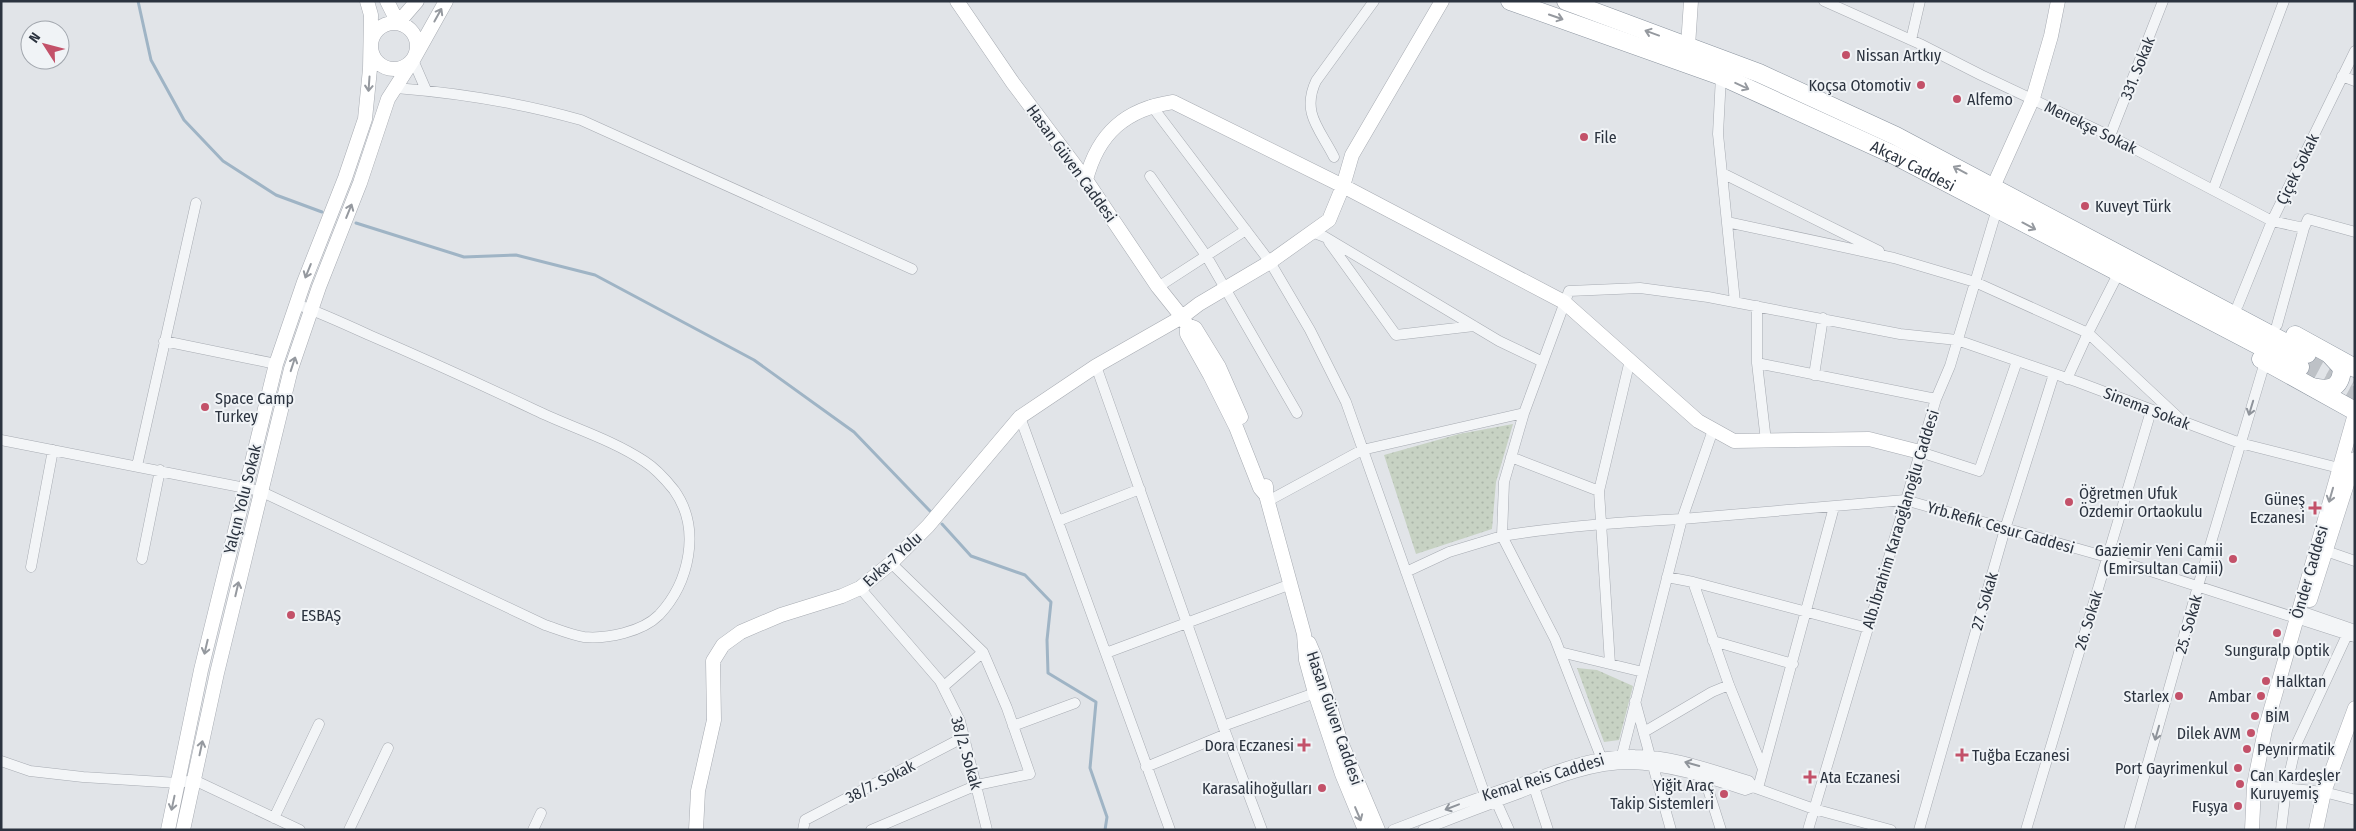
<svg xmlns="http://www.w3.org/2000/svg" width="2356" height="831" viewBox="0 0 2356 831" font-family="'Fira Sans Condensed',sans-serif">
<style>
.park{fill:url(#park-dots)}
.lines{fill:none;stroke-linecap:round;stroke-linejoin:round}
.stream{stroke:#9fb4c5;stroke-width:3}
.highway-tunnel{stroke:#bdc1c6;stroke-width:18;stroke-dasharray:18 9;stroke-linecap:butt}
.street-casing{stroke:#a7abb2;stroke-width:11}
.secondary-casing{stroke:#a7abb2;stroke-width:15}
.highway-casing{stroke:#8a939e;stroke-width:19}
.street{stroke:#f3f5f7;stroke-width:10}
.secondary{stroke:#fff;stroke-width:14}
.highway{stroke:#fff;stroke-width:18}
.oneway{stroke:#95999f}
.oneway2{stroke:#8f949b}
.poi-dot{fill:#c35169;stroke:#f0f3f6;stroke-width:2}
.labels{text-anchor:middle;stroke-width:4;stroke-linejoin:round;paint-order:stroke}
.poi-label{font-size:16px;fill:#2b333f;stroke:#f0f3f6;text-anchor:start}
.street-label{font-size:16px;fill:#2b333f;stroke:#f0f3f6}
</style>
<defs>
<pattern id="park-dots" width="8" height="8" patternUnits="userSpaceOnUse" patternTransform="scale(1.25)"><rect width="8" height="8" fill="#c7d2c3"/><path d="M2 2h.1M6 6h.1" fill="none" stroke="#abb5a9" stroke-width="1.8" stroke-linecap="round"/></pattern>
</defs>
<rect width="100%" height="100%" fill="#e1e4e8"/>
<path class="park" d="M1513 424 1496 482 1492 529 1416 554 1384 455 1459 434Z
M1577 668 1597 670 1633 686 1619 740 1604 742Z"/>
<g class="lines">
<path class="stream" d="M138 1 151 60 184 120 223 161 276 195 322 212
M356 223 464 257 516 255 595 275 754 360 854 432 930 511
M942 524 971 556 1025 575 1051 602 1047 640 1048 673 1096 702 1090 768 1107 817 1105 830"/>
<path class="highway-tunnel" d="M2307 354 2355 381
M2300 367 2355 397"/>
<g class="street-casing">
<path id="street" d="M1824 1 1920 44 1981 75 2110 136 2272 221 2238 305
M1911 40 1920 1
M413 60 426 90
M1721 76 1718 134 1735 302
M2342 76 2355 81
M396 88C459 93 521 103 581 120L912 269
M1151 105 1270 262 1310 330 1346 402 1485 795
M2110 136 2163 1
M1334 157C1320 129 1301 113 1316 81L1374 1
M1722 173 1879 251
M1150 176 1207 257 1297 413
M2213 190 2284 1
M1727 222 1894 258 1975 282 2088 333 2116 278
M2304 228 2308 219 2355 232
M1312 232 1325 237 1499 341 1543 362
M1329 242 1396 335 1474 326
M1158 287 1246 230
M2277 325 2304 228 2272 221 2355 51
M164 341 276 364
M1757 363V306
M1096 366 1226 734 1262 830
M1814 375 1823 318
M2067 379 2088 333 2180 419
M1020 417 1170 830
M1713 430 1682 519 1905 500 2107 557 2355 637
M1 440 260 491 545 625C557 629 571 635 584 637 607 639 642 632 659 615 689 583 702 529 674 490 666 480 655 468 644 461 611 439 570 427 535 410 480 384 425 359 369 335 345 324 321 313 296 304
M1766 441 1757 363 1936 399
M1920 452 1979 471 2017 361
M1511 457 1599 491
M137 466 196 203
M1268 501 1362 450 1524 413
M1058 521 1140 489
M2326 551 2355 561
M142 559 160 470
M31 567 53 450
M1406 572 1449 552 1502 536 1504 482 1524 413 1569 291 1640 288 1708 297 1900 334 1957 340 2078 382 2240 443 2339 468
M1667 577 1693 582 1729 685 1763 769
M1693 582 1868 628
M860 588 940 681 960 721 987 830
M2296 618 2306 613 2355 630
M1713 641 1793 664
M1560 652 1643 672
M1106 653 1291 584
M1610 664 1599 491 1630 360
M943 687 983 652
M1635 701 1650 756
M1013 726 1075 703
M1223 726 1315 693
M1644 732 1712 692 1729 685
M1601 757 1555 639 1502 536C1562 526 1622 522 1682 519L1622 755
M1 761 30 771 83 777 178 783 194 780 300 830
M1653 766 1671 830
M1146 767 1226 734
M1708 779 1707 786 1721 830
M2254 785 2324 792 2355 800
M1534 787 1548 830
M1758 788 1834 507
M1496 801 1509 830
M274 818 319 724
M349 830 388 748
M533 830 541 813
M803 830 805 820 964 737
M871 830 977 785 1030 774 1007 708 983 652 891 563
M1393 830C1439 812 1485 795 1532 779 1565 767 1599 754 1635 755 1674 755 1712 770 1749 781L1753 787 1814 809 1891 830
M1423 830C1455 817 1487 805 1520 793 1555 779 1591 764 1630 764 1669 765 1708 778 1745 790L1753 787
M1808 830 1936 399 1950 366 1997 209
M1919 830 2005 529 2054 374
M2026 830 2151 411
M2129 830 2198 586 2265 362
M2281 830 2286 789 2296 745 2347 635"/>
</g>
<g class="secondary-casing">
<path id="secondary" d="M387 1 398 23
M957 1 1013 83 1086 180 1158 287 1182 317 1187 325V334L1210 375 1236 427 1260 488 1266 495
M371 46a23 23 0 1 1 46 0a23 23 0 1 1-46 0Z
M398 23 417 1
M1688 46 1691 1
M1086 180C1098 133 1126 109 1173 102L1343 186 1564 302 1698 421 1734 441 1869 439 1920 452
M1993 187 2033 98 2051 36 2058 1
M1187 325 1195 328 1219 367 1241 417
M1266 486V495L1304 634 1306 660 1315 693 1342 774 1365 830
M2310 600 2355 459
M1309 643 1315 657 1340 740 1378 830
M168 830 201 670 276 364 304 282 345 178 365 119 370 69 371 15 367 1
M183 830 217 673 291 369 319 287 360 183 388 99 413 60 446 1
M696 830 698 791 714 720 713 661 723 645 741 632 781 615 842 596 860 588 891 563 928 526 1020 417 1096 366 1182 317 1199 304 1270 262 1329 220 1343 186 1352 155 1442 1
M2252 830 2254 785 2265 730 2355 414
M2316 830 2324 792 2355 708"/>
</g>
<g class="highway-casing">
<g id="highway">
<path id="s1" d="M1510 1 1721 76 1894 155 2300 367"/>
<path d="M1566 1 1759 73 1896 136 2307 354"/>
<path d="M2295 335 2355 368"/>
<path d="M2261 359 2355 411"/>
<path d="M2312 387C2330 391 2341 389 2342 368L2330 355"/>
</g>
</g>
<use href="#street" class="street"/>
<use href="#secondary" class="secondary"/>
<use href="#highway" class="highway"/>
</g>
<defs><path id="oneway-shaft" d="M-6 0H5M1.5-3L5.5 0L1.5 3" fill="none" stroke-width="1.6" stroke-linecap="round" stroke-linejoin="round" transform="scale(1.25)"/></defs>
<g class="oneway">
<use href="#oneway-shaft" transform="translate(438 15) rotate(-61)"/>
<use href="#oneway-shaft" transform="translate(1556 17) rotate(19)"/>
<use href="#oneway-shaft" transform="translate(1652 33) rotate(-160)"/>
<use href="#oneway-shaft" transform="translate(369 84) rotate(94)"/>
<use href="#oneway-shaft" transform="translate(1742 86) rotate(25)"/>
<use href="#oneway-shaft" transform="translate(1960 170) rotate(-152)"/>
<use href="#oneway-shaft" transform="translate(349 211) rotate(-68)"/>
<use href="#oneway-shaft" transform="translate(2029 226) rotate(28)"/>
<use href="#oneway-shaft" transform="translate(308 271) rotate(112)"/>
<use href="#oneway-shaft" transform="translate(293 364) rotate(-72)"/>
<use href="#oneway-shaft" transform="translate(2331 495) rotate(106)"/>
<use href="#oneway-shaft" transform="translate(237 589) rotate(-77)"/>
<use href="#oneway-shaft" transform="translate(206 647) rotate(103)"/>
<use href="#oneway-shaft" transform="translate(201 748) rotate(-78)"/>
<use href="#oneway-shaft" transform="translate(173 803) rotate(102)"/>
<use href="#oneway-shaft" transform="translate(1358 814) rotate(67)"/>
</g>
<g class="oneway2">
<use href="#oneway-shaft" transform="translate(2251 408) rotate(107)"/>
<use href="#oneway-shaft" transform="translate(2157 733) rotate(106)"/>
<use href="#oneway-shaft" transform="translate(1692 764) rotate(-164)"/>
<use href="#oneway-shaft" transform="translate(1452 807) rotate(159)"/>
</g>
<g class="poi-dot">
<circle cx="1846" cy="55" r="5"/>
<circle cx="1921" cy="85" r="5"/>
<circle cx="1957" cy="99" r="5"/>
<circle cx="1584" cy="137" r="5"/>
<circle cx="2085" cy="206" r="5"/>
<circle cx="205" cy="407" r="5"/>
<circle cx="2069" cy="502" r="5"/>
<path d="M2312.5 500.5h5v5h5v5h-5v5h-5v-5h-5v-5h5z"/>
<circle cx="2233" cy="559" r="5"/>
<circle cx="291" cy="615" r="5"/>
<circle cx="2277" cy="633" r="5"/>
<circle cx="2266" cy="681" r="5"/>
<circle cx="2179" cy="696" r="5"/>
<circle cx="2261" cy="696" r="5"/>
<circle cx="2255" cy="716" r="5"/>
<circle cx="2251" cy="733" r="5"/>
<path d="M1301.5 737.5h5v5h5v5h-5v5h-5v-5h-5v-5h5z"/>
<circle cx="2247" cy="749" r="5"/>
<path d="M1959.5 747.5h5v5h5v5h-5v5h-5v-5h-5v-5h5z"/>
<circle cx="2238" cy="768" r="5"/>
<path d="M1807.5 769.5h5v5h5v5h-5v5h-5v-5h-5v-5h5z"/>
<circle cx="2240" cy="784" r="5"/>
<circle cx="1322" cy="788" r="5"/>
<circle cx="1724" cy="794" r="5"/>
<circle cx="2238" cy="806" r="5"/>
</g>
<g class="labels">
<g class="poi-label">
<text x="1856" y="61">Nissan Artkıy</text>
<text x="1911" y="91" text-anchor="end">Koçsa Otomotiv</text>
<text x="1967" y="105">Alfemo</text>
<text x="1594" y="143">File</text>
<text x="2095" y="212">Kuveyt Türk</text>
<text x="215" y="404">Space Camp<tspan x="215" dy="18">Turkey</tspan></text>
<text x="2079" y="499">Öğretmen Ufuk<tspan x="2079" dy="18">Özdemir Ortaokulu</tspan></text>
<text x="2305" y="505" text-anchor="end">Güneş<tspan x="2305" dy="18">Eczanesi</tspan></text>
<text x="2223" y="556" text-anchor="end">Gaziemir Yeni Camii<tspan x="2223" dy="18">(Emirsultan Camii)</tspan></text>
<text x="301" y="621">ESBAŞ</text>
<text x="2277" y="656" text-anchor="middle">Sunguralp Optik</text>
<text x="2276" y="687">Halktan</text>
<text x="2169" y="702" text-anchor="end">Starlex</text>
<text x="2251" y="702" text-anchor="end">Ambar</text>
<text x="2265" y="722">BİM</text>
<text x="2241" y="739" text-anchor="end">Dilek AVM</text>
<text x="1294" y="751" text-anchor="end">Dora Eczanesi</text>
<text x="2257" y="755">Peynirmatik</text>
<text x="1972" y="761">Tuğba Eczanesi</text>
<text x="2228" y="774" text-anchor="end">Port Gayrimenkul</text>
<text x="2250" y="781">Can Kardeşler<tspan x="2250" dy="18">Kuruyemiş</tspan></text>
<text x="1820" y="783">Ata Eczanesi</text>
<text x="1714" y="791" text-anchor="end">Yiğit Araç<tspan x="1714" dy="18">Takip Sistemleri</tspan></text>
<text x="1312" y="794" text-anchor="end">Karasalihoğulları</text>
<text x="2228" y="812" text-anchor="end">Fuşya</text>
</g>
<g class="street-label">
<text transform="translate(2137 68) rotate(-68)" y="6">331. Sokak</text>
<text transform="translate(2091 127) rotate(26)" y="6">Menekşe Sokak</text>
<text transform="translate(1072 163) rotate(54)" y="6">Hasan Güven Caddesi</text>
<text dy="6" stroke="none"><textPath href="#s1" startOffset="436">Akçay Caddesi</textPath></text>
<text transform="translate(2297 169) rotate(-64)" y="6">Çiçek Sokak</text>
<text transform="translate(2147 408) rotate(21)" y="6">Sinema Sokak</text>
<text transform="translate(242 499) rotate(-76)" y="6">Yalçın Yolu Sokak</text>
<text transform="translate(1900 519) rotate(-73)" y="6">Alb.İbrahim Karaoğlanoğlu Caddesi</text>
<text transform="translate(2001 527) rotate(16)" y="6">Yrb.Refik Cesur Caddesi</text>
<text transform="translate(892 559) rotate(-42)" y="6">Evka-7 Yolu</text>
<text transform="translate(2309 572) rotate(-74)" y="6">Önder Caddesi</text>
<text transform="translate(1984 601) rotate(-74)" y="6">27. Sokak</text>
<text transform="translate(2088 620) rotate(-73)" y="6">26. Sokak</text>
<text transform="translate(2188 624) rotate(-74)" y="6">25. Sokak</text>
<text transform="translate(1335 718) rotate(71)" y="6">Hasan Güven Caddesi</text>
<text transform="translate(967 753) rotate(74)" y="6">38/2. Sokak</text>
<text transform="translate(1543 777) rotate(-17)" y="6">Kemal Reis Caddesi</text>
<text transform="translate(880 781) rotate(-27)" y="6">38/7. Sokak</text>
</g>
</g>
<rect width="2356" height="831" fill="none" stroke="#2b333f" stroke-width="5"/>
<g transform="translate(45 45) rotate(306)"><circle r="24" fill="#f0f3f6" stroke="#a1a6ad"/>
<path d="M0-4L9 19L0 12L-9 19Z" fill="#c35169"/>
<text y="-8" font-size="14" font-weight="bold" text-anchor="middle" fill="#2b333f">N</text>
</g>
</svg>
